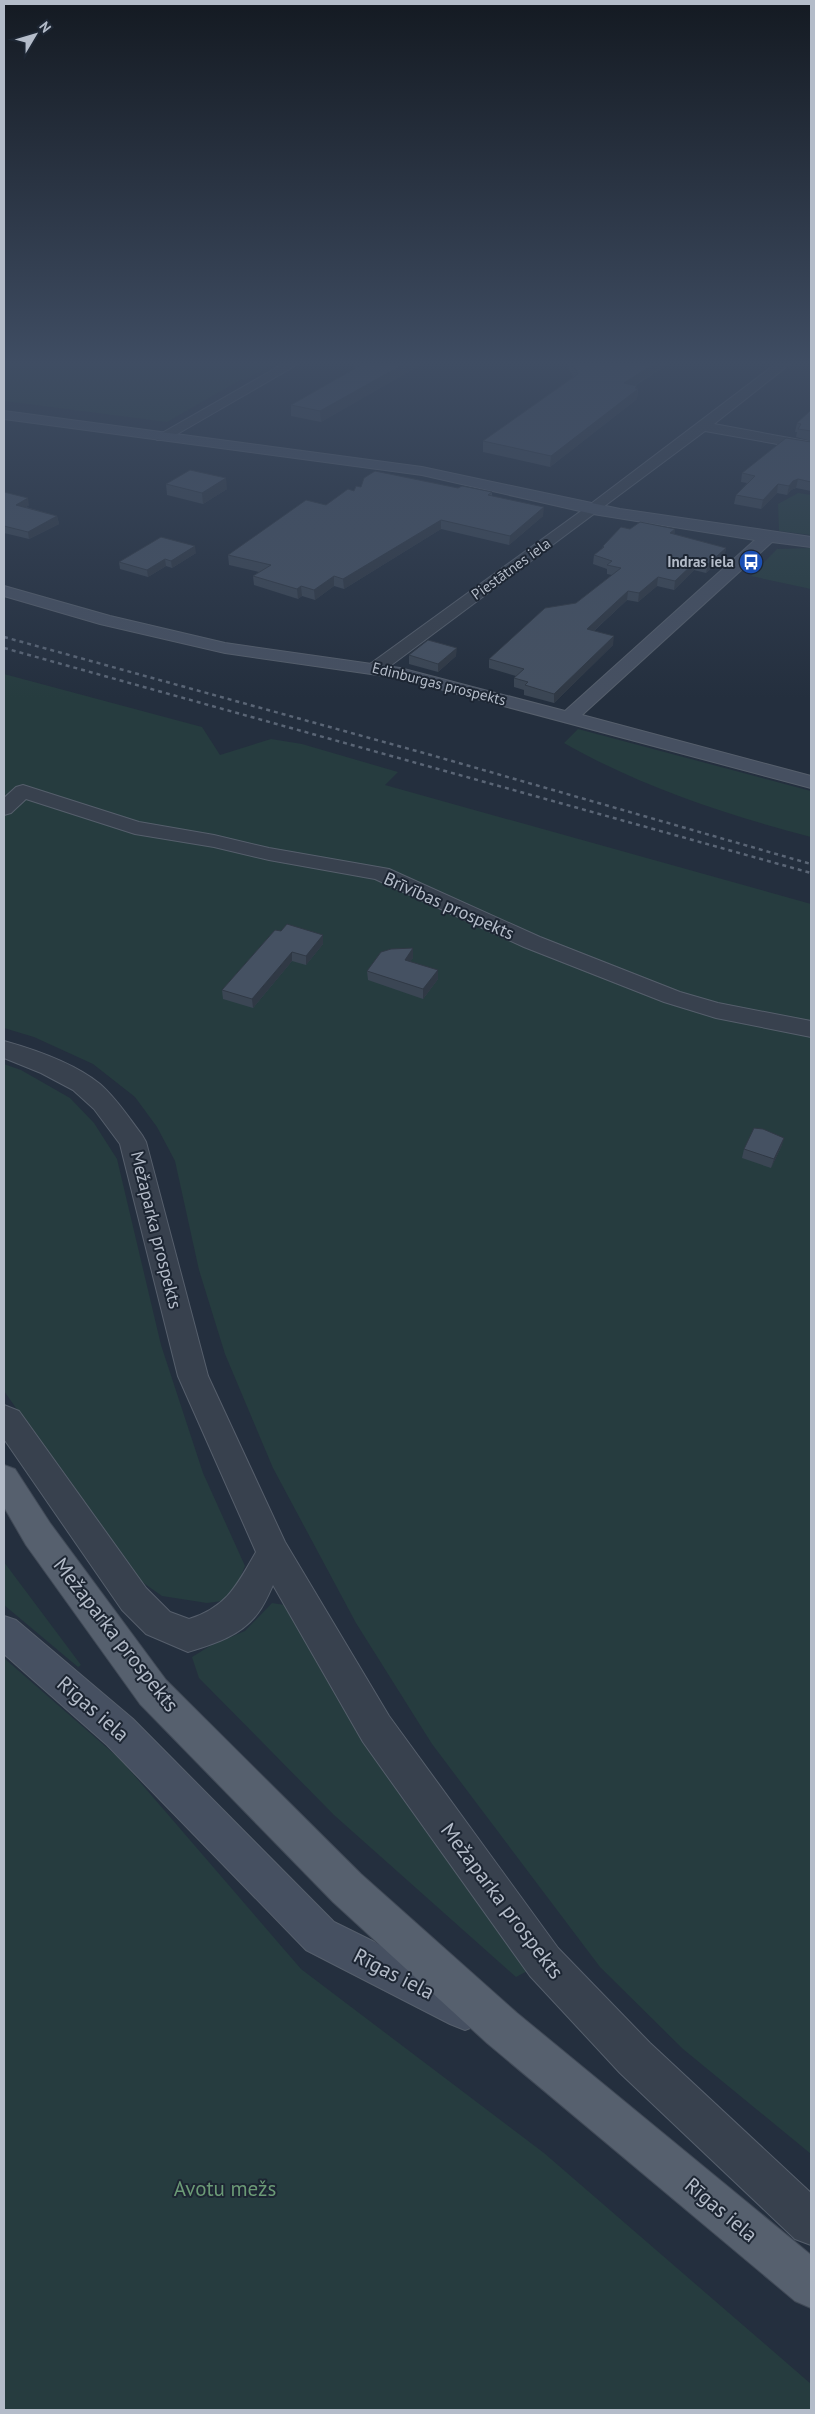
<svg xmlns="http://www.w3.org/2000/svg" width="815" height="2414" viewBox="0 0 815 2414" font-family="'PT Sans',sans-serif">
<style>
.green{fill:#263c3f}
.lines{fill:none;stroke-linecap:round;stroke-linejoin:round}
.stream{stroke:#394c67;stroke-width:4}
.street-casing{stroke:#565f6c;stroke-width:2}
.secondary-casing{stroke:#565f6c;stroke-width:2}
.primary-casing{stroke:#414a57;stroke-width:2}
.street{fill:#38414e;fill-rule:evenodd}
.secondary{fill:#465061;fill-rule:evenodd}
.primary{fill:#56606e;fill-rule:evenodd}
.rail{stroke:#5a6575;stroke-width:2.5;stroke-dasharray:4 4;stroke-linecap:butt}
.wall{fill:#3b4654}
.shaded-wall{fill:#303945}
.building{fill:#455162;stroke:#303945}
.labels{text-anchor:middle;stroke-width:4;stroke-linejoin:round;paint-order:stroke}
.far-poi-label{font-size:15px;font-weight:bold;fill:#b4bcc9;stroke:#1d2633;text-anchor:end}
.far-street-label{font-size:15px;fill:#b4bcc9;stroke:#1d2633}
.street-label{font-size:18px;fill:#b4bcc9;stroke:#1d2633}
.near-street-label{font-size:21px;fill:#b4bcc9;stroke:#1d2633}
.near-park-label{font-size:21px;fill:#6b9a76;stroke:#1d2633}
</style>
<rect width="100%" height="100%" fill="#242f3e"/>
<path class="green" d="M4 360H281L245 380 242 379 167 422 4 401Z
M798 493 811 495V535L779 531 778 504Z
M811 548V589L751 576 777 549Z
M4 674 202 727 220 755 271 739 302 744 398 772 385 785 811 904V2154L683 2049 600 1967 432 1744 356 1623 273 1468 225 1354 199 1270 175 1161 157 1127 135 1097 93 1064 34 1037 4 1028Z
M578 729 811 791V837C727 815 639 786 564 743Z
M4 1064 21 1070 70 1098 94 1123 117 1159 161 1345 203 1473 245 1566 231 1600 207 1603 162 1596 135 1577 4 1391Z
M4 1562 81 1665 78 1667 4 1605Z
M272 1603 292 1606 535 1967 516 1977 334 1815 199 1678 192 1657 210 1646 245 1631Z
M4 1658 121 1760 301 1969 544 2153 811 2384V2410H4Z"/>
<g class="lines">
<path class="stream" d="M274 360 279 361"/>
<g class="street-casing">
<path id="street" d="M290 360H305L167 440H157L155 437Z
M781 360H795L714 424 811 442V450L705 431 382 672H370L367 668 370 664 588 506Z
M23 785 139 822 214 835 269 848 389 869 540 937 680 992 718 1003 811 1021V1037L716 1018 664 1002 524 947 375 879 269 860 214 847 135 834 26 799 11 813 4 815V798L16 787Z
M4 1041C36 1050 74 1063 100 1084 117 1099 129 1118 142 1135L146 1142 208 1376 285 1542 389 1716 558 1948 650 2043 811 2193V2245L795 2239 620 2073 530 1976 363 1742 273 1585C269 1594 264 1605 258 1613 241 1636 214 1644 188 1652L146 1634 122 1610 4 1439V1405L19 1411 146 1588 170 1612 189 1619C227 1607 237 1585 256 1552L178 1376 120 1144 94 1109 73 1090 41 1073 4 1058Z"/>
</g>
<g class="secondary-casing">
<path id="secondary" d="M4 411 422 467 620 509 811 537V547L772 542 582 715 811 776V788L399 678 225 653 100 624 4 596V586L110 616 225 643 400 668 565 711 755 540 593 514 422 475 4 419Z
M4 1616 16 1620 133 1719 334 1922 480 1994 486 2009 480 2024 465 2030 450 2024 306 1950 107 1745 4 1654Z"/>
</g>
<g class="primary-casing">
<path id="primary" d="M4 1465 15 1469 50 1523 166 1680 361 1874 517 2013 811 2255V2308L795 2301 487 2043 333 1902 140 1704 26 1545 4 1507Z"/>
</g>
<use href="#street" class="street"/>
<use href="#secondary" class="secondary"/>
<use href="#primary" class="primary"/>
<path class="rail" d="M4 637 431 755 811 864
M4 648 811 873"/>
</g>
<path class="wall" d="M360 360H429L321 422 291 416V405L354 369V363Z
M565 360H674L635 386 638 389 637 399 550 467 483 452V441L573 377Z
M704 360H732L726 364Z
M811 410V441L796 437 797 432H795L797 423Z
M811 442V491L796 488 791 490 787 495 777 493 761 509 734 504 736 495 747 483 741 482 742 473Z
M166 484 227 489 203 504 167 495Z
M361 487 458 488 492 492V496L543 516 509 545 441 529 344 589 334 586 315 600 302 596 298 599 254 585 253 576 259 572 229 565 228 555Z
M4 492 29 505 26 507 57 516 59 524 29 539 4 533Z
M630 529H675L674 535 726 548 724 557 706 573 694 570 674 590 657 586 638 602 627 600 594 631 613 645 554 703 524 695V690L514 687V678L516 676 489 668V659L576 603 612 575 607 574V569L593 564 594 555 602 549 603 546Z
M196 553 172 568 166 566 148 577 120 569 119 562Z
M409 655 456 656 438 672 409 664Z
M275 930 323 944 306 965 292 961 253 1008 223 999 222 990Z
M413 948V958L410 961 438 979 423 999 368 980 367 971Z
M784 1138 781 1147 771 1168 742 1158 744 1149Z"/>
<path class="shaded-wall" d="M411 360H429L321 422 320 411Z
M660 360H674L622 393 624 383Z
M727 360H732L726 364Z
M637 386V399L550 467 551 456Z
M226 478 227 489 203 504 202 493Z
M798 479 796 488 791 490 787 495 789 486 793 481Z
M778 484 777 493 761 509 763 500Z
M28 498 29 505 18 512 16 505Z
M544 507 543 516 509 545 510 536Z
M57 516 59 524 29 539 28 532Z
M441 520V529L344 589 343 579Z
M675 529 674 538 670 533Z
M195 546 196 553 172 568 171 561Z
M726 548 724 557 706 573 708 564Z
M165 559 166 566 148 577 147 570Z
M696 561 694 570 674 590 675 581Z
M334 576V586L315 600 314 590Z
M658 577 657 586 638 602 639 593Z
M301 586 302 596 298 599 297 589Z
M628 591 627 600 586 638 587 629Z
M614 636 613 645 554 703V694Z
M457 648 456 656 438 672V664Z
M323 935V944L306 965V956Z
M413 948V958L405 969V960Z
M292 952V961L253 1008 252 999Z
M438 970V979L423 999V989Z
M784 1138 781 1147 771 1168 774 1159Z"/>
<path class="building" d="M360 360H411L320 411 291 405 361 365 354 363Z
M571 360H660L624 383 637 386 635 388 638 389 551 456 483 441 578 374Z
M811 410V431L798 429 801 424 797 423Z
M786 438 811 442V482L798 479 793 481 789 486 778 484 763 500 736 495 755 476 742 473Z
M190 470 226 478 202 493 166 484Z
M375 471 458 488 462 486 492 492 488 495 544 507 510 536 441 520 343 579 334 576 314 590 301 586 297 589 253 576 271 565 228 555 306 500 326 505 348 489 354 491 356 486 361 487 364 478Z
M4 492 28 498 16 505 57 516 28 532 4 526Z
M640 522 675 529 670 533 726 548 708 564 696 561 675 581 658 577 639 593 628 591 587 629 614 636 554 694 525 685 528 682 514 678 524 669 489 659 545 608 576 603 621 568 607 565 612 561 594 555 604 547 603 546 621 527 630 529Z
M161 537 195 546 171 561 165 559 147 570 119 562Z
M428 640 457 648 438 664 409 655Z
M287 924 323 935 306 956 292 952 252 999 222 990 275 930 281 931Z
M413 948 405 960 438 970 423 989 367 971 381 952 391 949Z
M754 1128 763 1129 784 1138 774 1159 744 1149Z"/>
<linearGradient id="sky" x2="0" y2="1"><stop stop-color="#141a22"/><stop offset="0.52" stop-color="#3f4d63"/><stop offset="1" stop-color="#3f4d63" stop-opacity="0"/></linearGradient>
<rect width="815" height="698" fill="url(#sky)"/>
<defs>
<g id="bus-disc" transform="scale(1.25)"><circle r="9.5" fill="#1a4fb4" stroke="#1d2633"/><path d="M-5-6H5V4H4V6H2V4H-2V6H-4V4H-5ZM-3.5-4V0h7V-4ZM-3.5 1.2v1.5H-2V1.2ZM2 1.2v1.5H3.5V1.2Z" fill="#fff"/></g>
</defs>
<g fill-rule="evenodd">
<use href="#bus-disc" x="751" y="562"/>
</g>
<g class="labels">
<g class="far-poi-label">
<text x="734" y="567">Indras iela</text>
</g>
<g class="far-street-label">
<text transform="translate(511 569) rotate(-36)" y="5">Piestātnes iela</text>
<text transform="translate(439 684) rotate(14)" y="5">Edinburgas prospekts</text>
</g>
<g class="street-label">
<text transform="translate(449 906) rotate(24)" y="6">Brīvības prospekts</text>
<text transform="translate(156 1230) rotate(76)" y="6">Mežaparka prospekts</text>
</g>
<g class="near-street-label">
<text transform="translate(116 1635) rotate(52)" y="7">Mežaparka prospekts</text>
<text transform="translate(93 1709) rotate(41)" y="7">Rīgas iela</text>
<text transform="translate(502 1901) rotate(53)" y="7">Mežaparka prospekts</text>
<text transform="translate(394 1974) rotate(27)" y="7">Rīgas iela</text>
<text transform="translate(721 2210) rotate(40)" y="7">Rīgas iela</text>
</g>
<g class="near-park-label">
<text x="225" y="2196">Avotu mežs</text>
</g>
</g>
<rect width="815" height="2414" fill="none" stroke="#b4bcc9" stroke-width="10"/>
<g transform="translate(35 35) rotate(52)" stroke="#1d2633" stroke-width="4" paint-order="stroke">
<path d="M0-4L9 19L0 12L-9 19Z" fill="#b4bcc9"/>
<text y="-8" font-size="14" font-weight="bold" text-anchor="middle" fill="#b4bcc9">N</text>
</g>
</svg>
